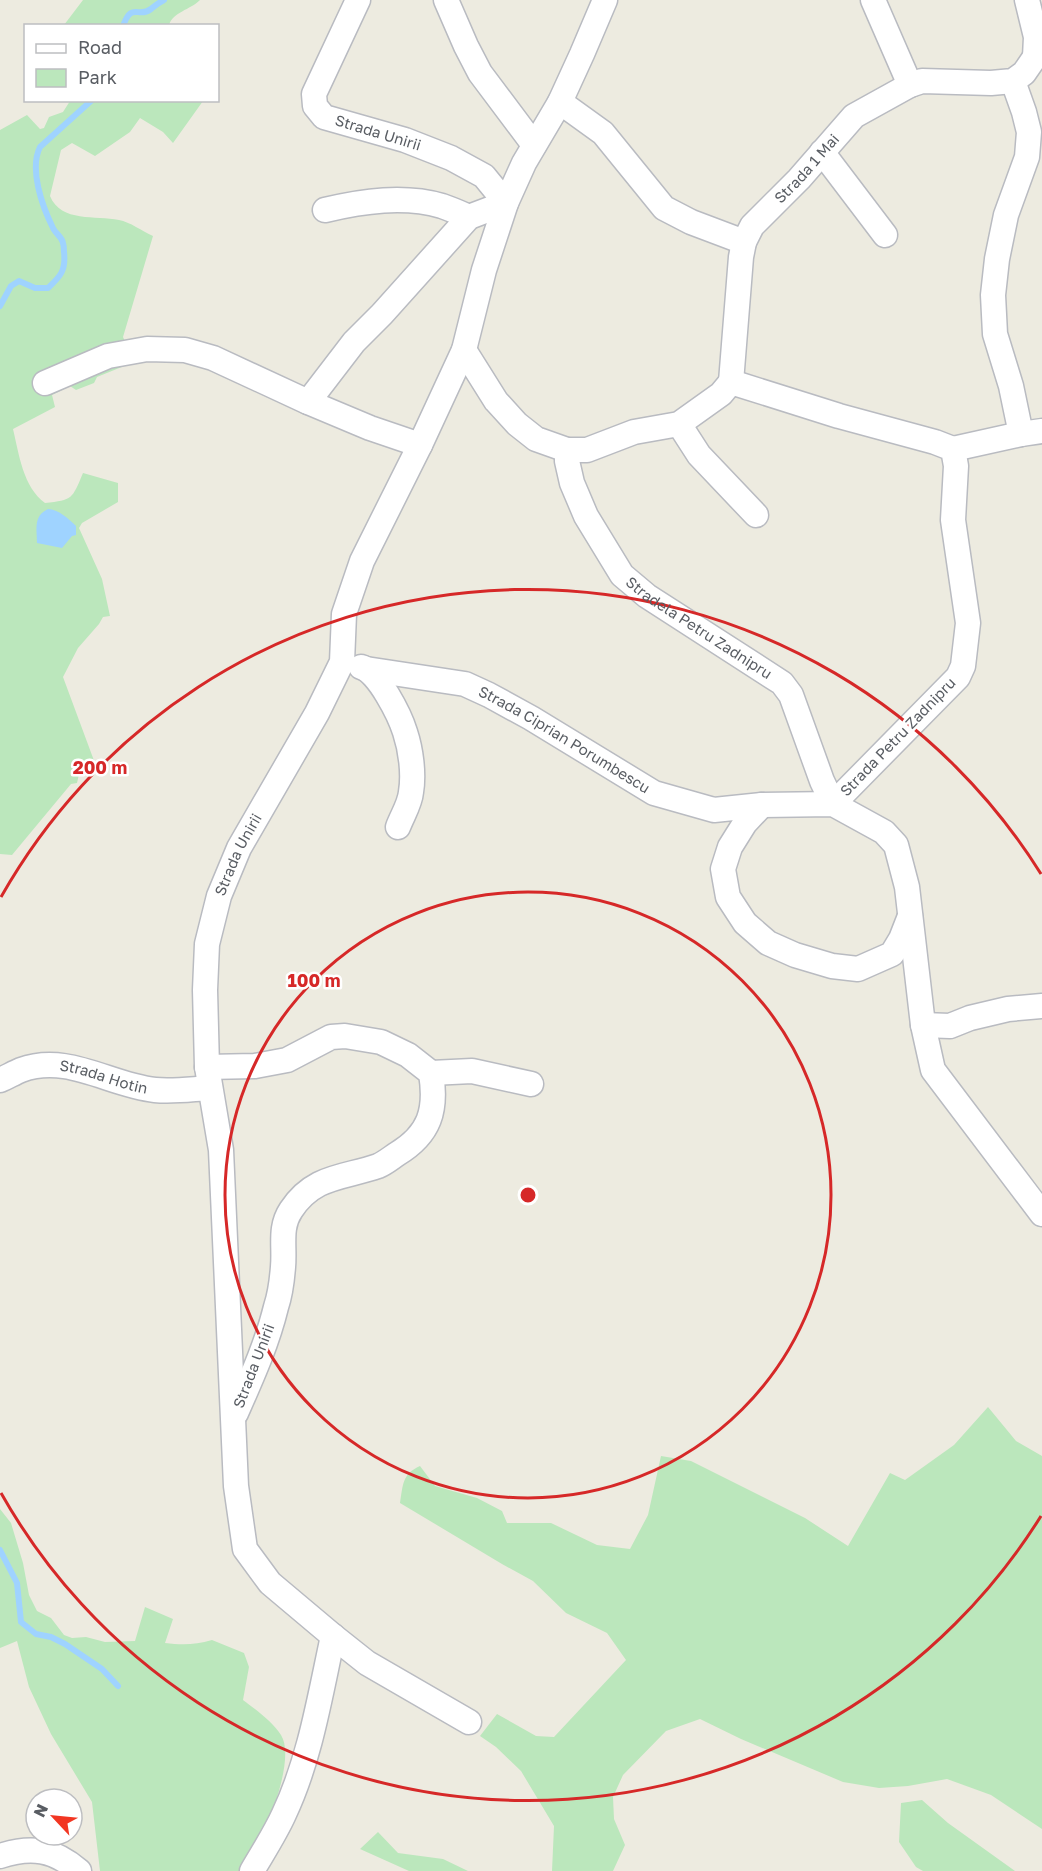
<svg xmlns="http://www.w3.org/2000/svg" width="1042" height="1871" viewBox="0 0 1042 1871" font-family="'Golos Text',sans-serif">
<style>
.green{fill:#bbe7bc}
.water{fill:#9fd3ff}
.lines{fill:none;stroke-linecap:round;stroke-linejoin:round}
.stream{stroke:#9fd3ff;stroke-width:6}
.street-casing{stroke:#b9bbc1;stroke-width:27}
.street{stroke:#fff;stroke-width:24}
.ring{fill:none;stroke:#d62828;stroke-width:3}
.labels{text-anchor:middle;stroke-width:5;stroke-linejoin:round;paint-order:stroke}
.street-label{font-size:15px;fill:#595d63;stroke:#fff}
.centre{fill:#d62828;stroke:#fff;stroke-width:3}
.ring-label{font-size:18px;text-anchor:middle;font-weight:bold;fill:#d62828;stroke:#fff;stroke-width:5;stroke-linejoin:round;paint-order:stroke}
</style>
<rect width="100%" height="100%" fill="#edebe0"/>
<path class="green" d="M83 0H200C190 10 173 12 169 25H64Z
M70 101H203L173 143 163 132 140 118 130 132 95 156 72 143 61 150 50 196C61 223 96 215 119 220 130 222 142 231 153 236L123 337 134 362 97 377 94 383 76 390 70 386 52 395 55 407 13 429C19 454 23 487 45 503 73 500 72 499 83 473L118 483V502L82 523 79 528 102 579 110 616 103 617 99 624 78 648 63 677 96 766 80 770 77 783 71 784 12 855 0 854V130L27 115 40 129 44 128 49 117 63 112Z
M988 1407 1016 1441 1042 1456V1829L991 1795 947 1779 908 1786 879 1788 843 1782 741 1739 700 1719 666 1731 623 1775 613 1797 614 1819 625 1845 613 1871H552L554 1826 521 1771 496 1747 480 1736 497 1714 536 1736 554 1737 626 1660 607 1633 566 1613 533 1581 502 1564 400 1503C403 1485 402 1474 420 1466L435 1486 477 1498 502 1511 507 1523H551L597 1545 630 1549 648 1515 661 1456 691 1461 805 1518 848 1546 890 1473 905 1480 954 1445Z
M0 1509 11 1523 23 1563 29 1595 37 1611 51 1618 64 1635 72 1638 86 1637 105 1642 135 1641 145 1607 173 1619 165 1643C182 1645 195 1645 212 1640L244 1653 249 1667 243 1700C255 1709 273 1722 281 1735 292 1752 279 1794 272 1811L274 1817 244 1871H100L92 1802 51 1734 29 1687 17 1641 0 1648Z
M922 1800 948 1823 1015 1871H923L916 1867 899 1842 901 1803Z
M378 1832 398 1853 443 1859 468 1871H409L360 1849Z"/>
<path class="water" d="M48 509C58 509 69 519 76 526V535L72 536 62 548 37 543C37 529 33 516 48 509Z"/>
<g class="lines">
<path class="stream" d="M123 26C132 1 138 19 151 9 156 5 158 3 164 0
M0 306 11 286 19 281 35 288H48C61 276 66 270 64 252 64 249 64 246 63 243 62 237 55 233 53 228 42 206 29 169 40 147L92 100
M0 1550 17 1583 21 1622 36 1634 51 1637 65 1644 102 1669 118 1686"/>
<g class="street-casing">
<g id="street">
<path d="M446 0 466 46 480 73 534 145"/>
<path d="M873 0 910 85"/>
<path d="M1027 0 1036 37 1035 57 1042 56"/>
<path d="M1013 81 1024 112 1029 132 1027 157 1006 215 997 259 993 295 995 334 1011 386 1021 434"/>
<path d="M560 102 603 133 664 208 691 222 744 242"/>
<path d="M822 152 885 235"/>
<path d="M325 210C363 201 404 195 442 206 451 209 460 213 469 217"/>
<path d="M464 350 496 401 517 424 536 439 567 450H587L634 432 679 424 721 394 731 382"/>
<path d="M731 382 839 416 935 442 953 449 956 466 953 520 968 623 963 666 958 677 833 804"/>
<path id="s1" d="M731 382 741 257 744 242 752 226 799 179 854 116 910 85 922 81 991 83 1013 81 1024 73 1035 57"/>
<path d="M45 383 108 356 147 349 185 350 213 358 308 402 370 428 420 445"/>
<path d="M308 402 354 342 382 314 469 217 506 203 484 176 451 158 405 140 324 117 315 106 314 94 358 0"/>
<path d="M679 424 699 455 756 515"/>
<path d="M953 449 1021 434 1042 431"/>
<path id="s2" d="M567 450V461L572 483 586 516 622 575 647 596 782 683 791 695 822 781 833 804"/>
<path d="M361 667C378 671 400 716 405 732 411 750 414 774 411 792 410 804 402 816 398 827"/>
<path id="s3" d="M366 669 465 684 489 695 531 718 654 793 714 810 762 805 833 804 884 832 896 845 907 887 923 1025 933 1070 1042 1214"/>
<path d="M762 805 745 823 730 847 723 869 728 897 745 923 768 943 795 955 832 966 858 969 892 954 901 939 910 916"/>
<path d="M923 1025 950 1026 970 1018 1008 1009 1042 1006"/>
<path d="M207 1067 255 1066 287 1060 331 1037 345 1036 381 1042 408 1055 431 1073C437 1110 430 1134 397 1154 391 1158 385 1163 378 1166 344 1178 314 1175 291 1210 279 1228 285 1246 283 1267 282 1280 280 1295 276 1307 267 1344 251 1379 236 1413"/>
<path d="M431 1073 472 1071 531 1084"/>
<path id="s4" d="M0 1080C7 1077 14 1073 21 1070 68 1053 109 1085 155 1090 173 1092 192 1089 210 1088"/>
<path id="s5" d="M469 1722 367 1663 333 1636 270 1583 245 1549 236 1486 221 1150 207 1067 205 990 207 944 219 896 239 848 317 713 342 662 344 614 362 561 420 445 464 350 484 270 506 203 524 163 560 102 582 54 605 0"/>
<path d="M0 1856C31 1846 54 1849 79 1871"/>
<path d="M252 1871C263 1852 275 1834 284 1814 310 1759 320 1696 333 1636"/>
</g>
</g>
<use href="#street" class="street"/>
</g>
<g class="ring">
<circle cx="528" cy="1195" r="303"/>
<path d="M1041 1516A605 605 0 0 1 1 1493M1 897A605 605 0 0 1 1041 874"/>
</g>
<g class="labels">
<g class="street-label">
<text transform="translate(378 133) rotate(17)" y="5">Strada Unirii</text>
<text dy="5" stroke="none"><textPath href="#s1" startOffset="238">Strada 1 Mai</textPath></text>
<text dy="5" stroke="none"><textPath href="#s2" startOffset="232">Stradela Petru Zadnipru</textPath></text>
<text transform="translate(898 737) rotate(-46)" y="5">Strada Petru Zadnipru</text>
<text dy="5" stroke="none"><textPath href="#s3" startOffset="214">Strada Ciprian Porumbescu</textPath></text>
<text dy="5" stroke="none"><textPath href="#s5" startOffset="988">Strada Unirii</textPath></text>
<text dy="5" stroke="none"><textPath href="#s4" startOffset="108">Strada Hotin</textPath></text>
<text transform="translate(254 1366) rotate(-69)" y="5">Strada Unirii</text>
</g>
</g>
<circle cx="528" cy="1195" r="9" class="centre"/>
<g class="ring-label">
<text x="100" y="774">200 m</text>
<text x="314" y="987">100 m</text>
</g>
<rect x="24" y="24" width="195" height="78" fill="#ffffff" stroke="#bdbec1" stroke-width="1.5"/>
<rect x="36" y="44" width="30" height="9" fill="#ffffff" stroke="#bdbec1" stroke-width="1.5"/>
<text x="78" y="54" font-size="18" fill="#595d63">Road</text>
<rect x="36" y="69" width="30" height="18" fill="#bbe7bc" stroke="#bdbec1" stroke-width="1.5"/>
<text x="78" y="84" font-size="18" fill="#595d63">Park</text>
<g transform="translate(54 1817) rotate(296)"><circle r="28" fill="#ffffff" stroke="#bdbec1" stroke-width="1.5"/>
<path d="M0-4.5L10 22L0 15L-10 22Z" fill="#f23622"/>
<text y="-9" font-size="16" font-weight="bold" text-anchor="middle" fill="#595d63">N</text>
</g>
</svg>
